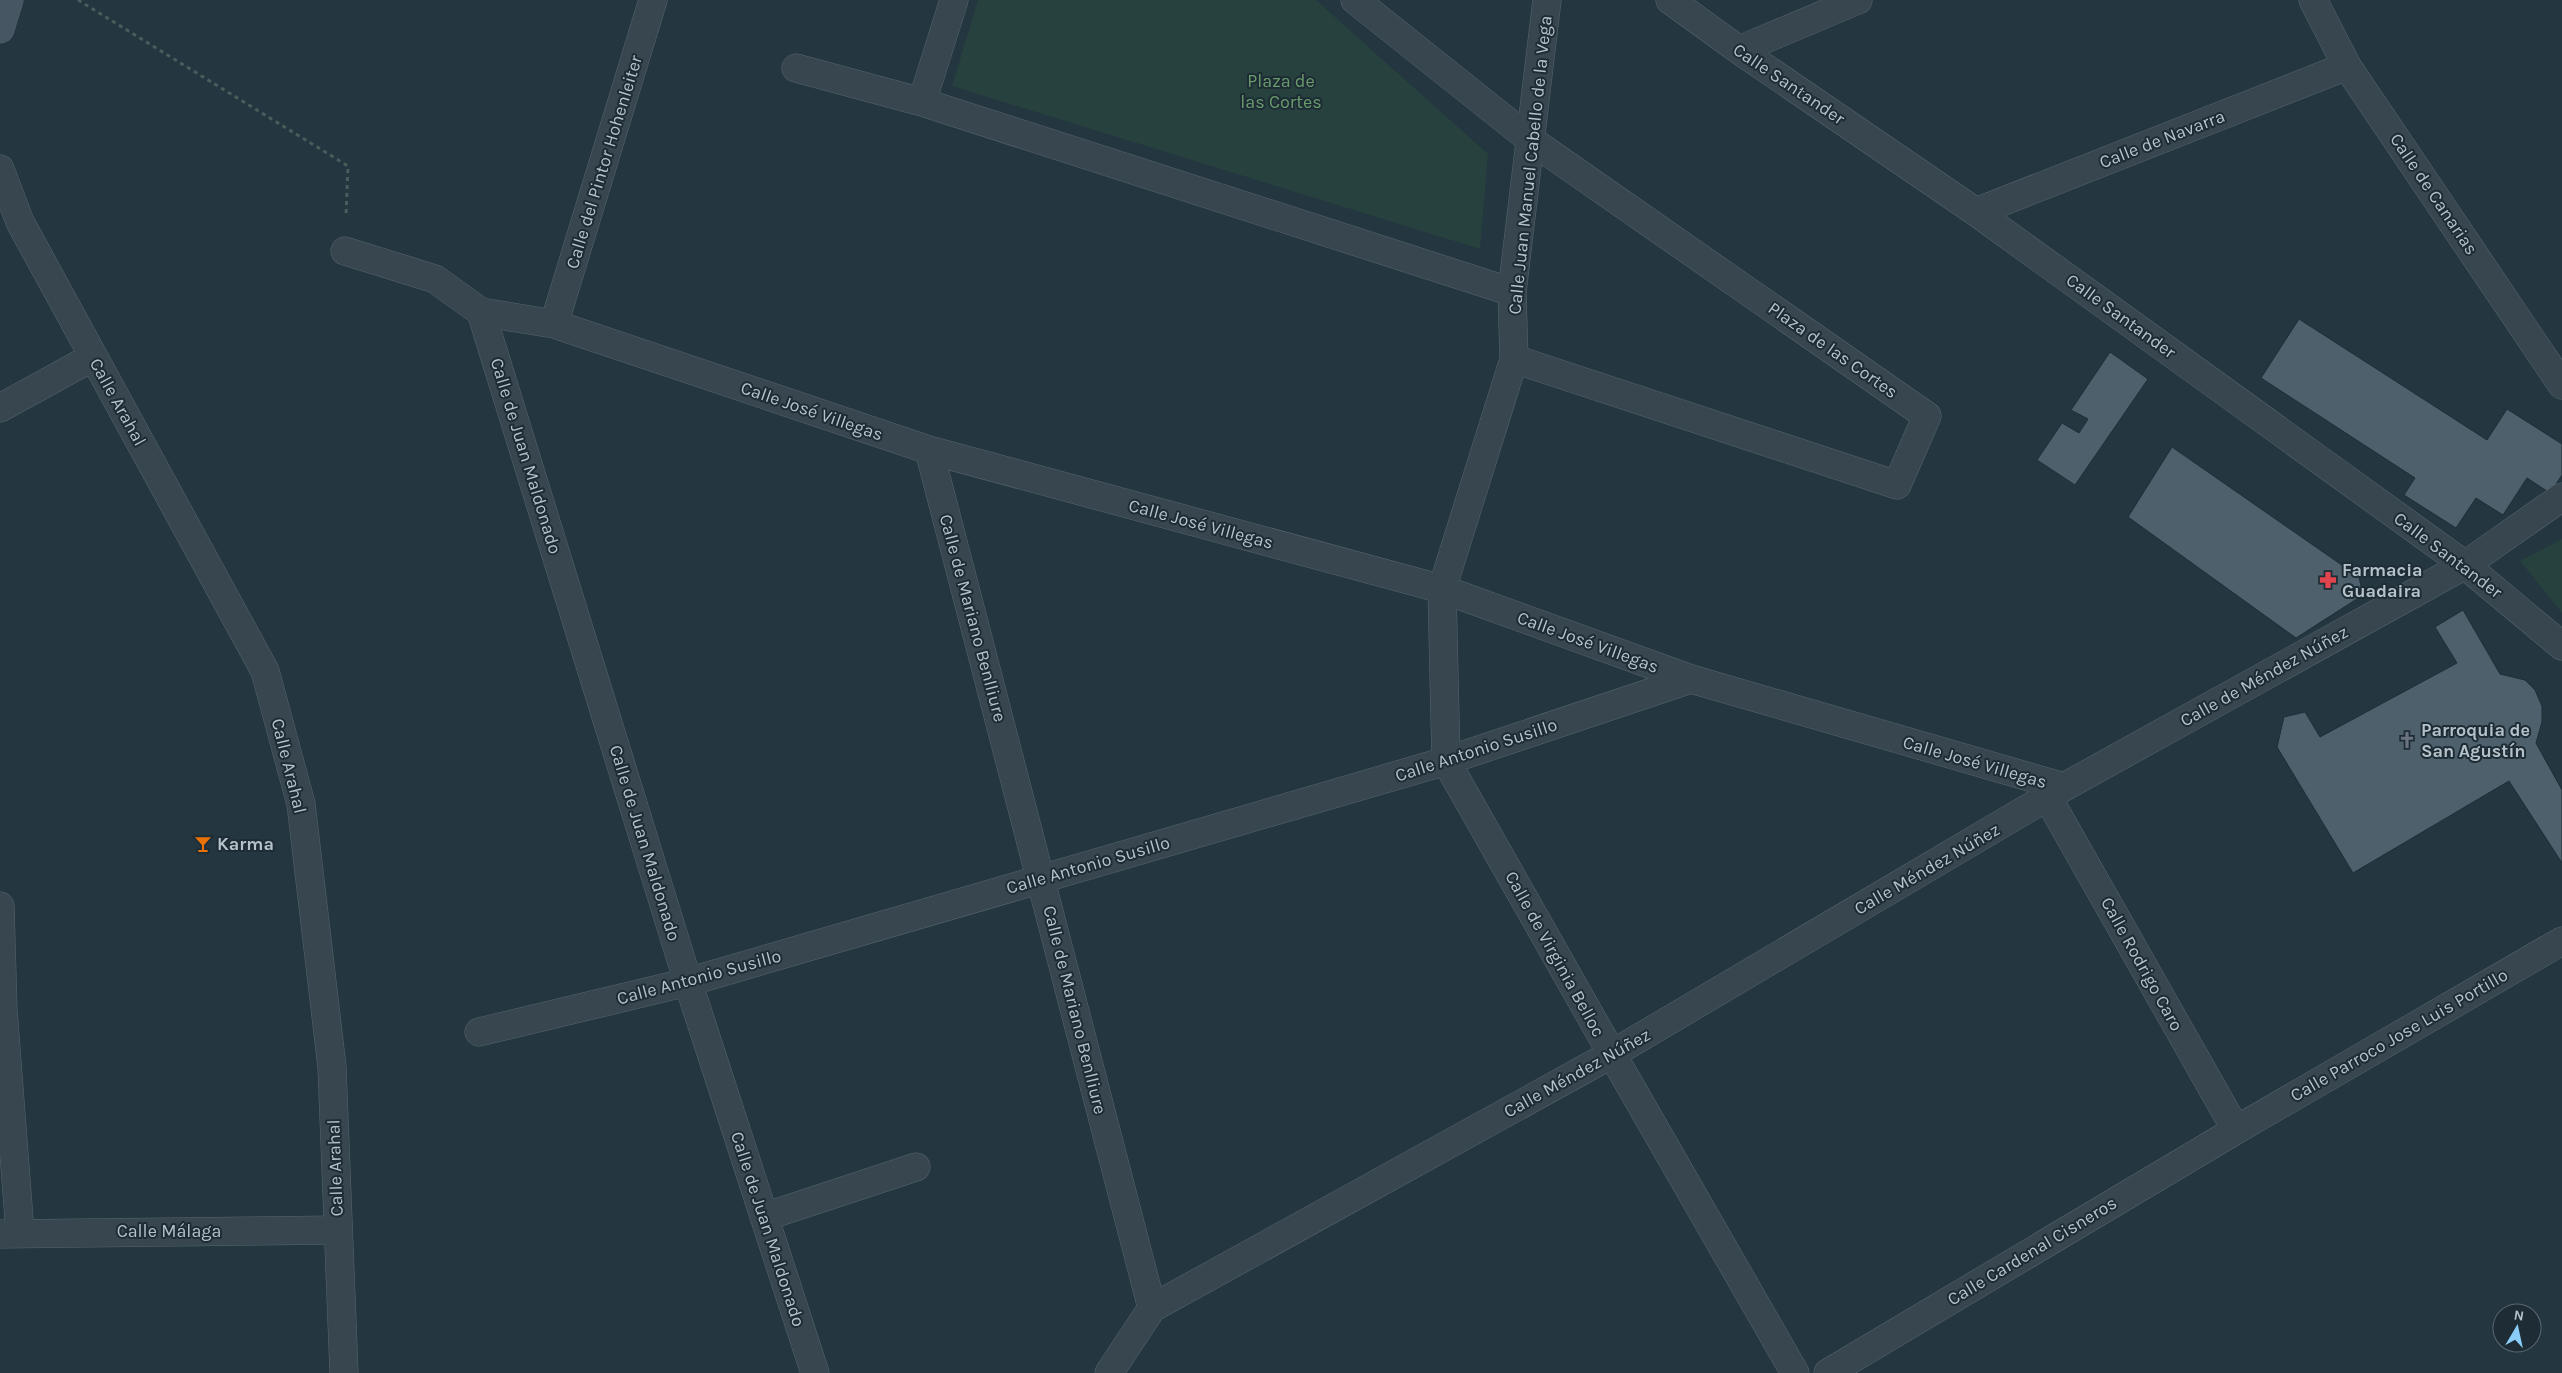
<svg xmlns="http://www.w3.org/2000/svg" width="2562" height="1373" viewBox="0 0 2562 1373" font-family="Karla,sans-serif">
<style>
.green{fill:#26413e}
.building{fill:#4d606b;stroke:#1f2e37}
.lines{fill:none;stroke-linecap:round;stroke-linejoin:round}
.pedestrian-casing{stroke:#56656d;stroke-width:29}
.minor-casing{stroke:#56656d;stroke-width:29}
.tertiary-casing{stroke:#56656d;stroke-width:29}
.secondary-casing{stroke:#56656d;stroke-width:29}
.path{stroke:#465e5c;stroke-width:3;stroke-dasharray:4 4;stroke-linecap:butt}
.pedestrian{stroke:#38474f;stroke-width:28}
.minor{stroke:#38474f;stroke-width:28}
.tertiary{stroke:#38474f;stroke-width:28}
.secondary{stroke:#465763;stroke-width:28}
.labels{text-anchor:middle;stroke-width:4;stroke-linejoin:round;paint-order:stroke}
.park-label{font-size:18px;fill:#6b9c6c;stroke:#1d2c35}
.street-label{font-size:18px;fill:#b5c2ca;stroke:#1d2c35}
.poi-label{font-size:18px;font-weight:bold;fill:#b5c2ca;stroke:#1d2c35;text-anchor:start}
</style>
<rect width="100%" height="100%" fill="#243640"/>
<path class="green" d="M978 0H1316L1488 154 1480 249 952 86Z
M2562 539V613L2520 561Z"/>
<path class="building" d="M2299 319 2487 440 2507 409 2562 444V475L2550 493 2527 478 2503 515 2476 498 2456 528 2404 495 2415 478 2261 378Z
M2110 352 2148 379 2075 485 2037 460 2062 423 2079 433 2088 419 2071 410Z
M2172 447 2359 577 2363 595 2296 638 2128 517Z
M2463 610 2500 674 2525 680 2535 690 2542 706V722L2536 743 2562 790V863L2509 781 2353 873 2277 747 2284 717 2305 712 2320 737 2457 663 2435 627Z"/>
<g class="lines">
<g class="pedestrian-casing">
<path id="pedestrian" d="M0 408 93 357
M1442 589 1446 761
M1612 1054 1795 1373"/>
</g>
<g class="minor-casing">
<path id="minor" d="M1355 0 1532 141 1927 416 1897 485 1514 359
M1670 0 1739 50 1976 212 2465 565 2562 646
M2313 0 2347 66 2562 385
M1739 50 1858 0
M796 68 922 102 1512 292
M922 102 954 0
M1976 212 2347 66
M345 251 435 279 481 312 554 324 929 450 1442 589 1691 679 2064 787
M481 312 688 982 815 1373
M554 324 653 0
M929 450 1152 1308
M1442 589 1514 359 1512 292 1547 0
M1446 761 1612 1054
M2048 798 2236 1130
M0 906 3 1010 20 1232
M479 1032 688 982 1446 761 1691 679
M764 1217 916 1167
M0 1234 337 1230
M1109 1373 1152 1308 1612 1054 2064 787 2465 565 2562 497
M1828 1373 2236 1130 2562 941"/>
</g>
<g class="tertiary-casing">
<path id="tertiary" d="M0 169 20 222 265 671 301 804 332 1067 344 1373"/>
</g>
<g class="secondary-casing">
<path id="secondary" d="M0 29 9 0"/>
</g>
<path class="path" d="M78 0 348 166 346 215"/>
<use href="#pedestrian" class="pedestrian"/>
<use href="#minor" class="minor"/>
<use href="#tertiary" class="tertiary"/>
<use href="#secondary" class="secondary"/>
</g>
<defs>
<g id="pharmacy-bare" transform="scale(1.35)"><path d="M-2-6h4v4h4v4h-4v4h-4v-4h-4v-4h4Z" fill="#e0444e" stroke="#1d2c35" stroke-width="2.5" paint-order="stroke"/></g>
<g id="church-bare" transform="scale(1.35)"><path d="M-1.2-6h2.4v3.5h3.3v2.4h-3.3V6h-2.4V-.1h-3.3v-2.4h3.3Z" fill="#6b7280" stroke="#1d2c35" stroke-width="2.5" paint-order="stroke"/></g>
<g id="bar-bare" transform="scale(1.35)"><path d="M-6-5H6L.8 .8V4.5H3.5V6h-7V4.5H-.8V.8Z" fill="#e8710a" stroke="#1d2c35" stroke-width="2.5" paint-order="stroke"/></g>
</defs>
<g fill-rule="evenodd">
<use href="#pharmacy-bare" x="2328" y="580"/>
<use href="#church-bare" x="2407" y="740"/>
<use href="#bar-bare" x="203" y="844"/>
</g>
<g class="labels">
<g class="park-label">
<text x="1281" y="87">Plaza de<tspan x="1281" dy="21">las Cortes</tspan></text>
</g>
<g class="street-label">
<text transform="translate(1789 84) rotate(34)" y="6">Calle Santander</text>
<text transform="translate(2162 139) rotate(-21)" y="6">Calle de Navarra</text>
<text transform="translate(604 162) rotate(-73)" y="6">Calle del Pintor Hohenleiter</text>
<text transform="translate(1530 165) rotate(-84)" y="6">Calle Juan Manuel Cabello de la Vega</text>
<text transform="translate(2434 194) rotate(56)" y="6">Calle de Canarias</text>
<text transform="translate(2121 316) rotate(36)" y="6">Calle Santander</text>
<text transform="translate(1833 350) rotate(35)" y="6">Plaza de las Cortes</text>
<text transform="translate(118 402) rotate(61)" y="6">Calle Arahal</text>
<text transform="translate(812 411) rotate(19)" y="6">Calle José Villegas</text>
<text transform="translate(526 456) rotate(73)" y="6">Calle de Juan Maldonado</text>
<text transform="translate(1201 524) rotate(15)" y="6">Calle José Villegas</text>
<text transform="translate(2448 555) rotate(37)" y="6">Calle Santander</text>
<text transform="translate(973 618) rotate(75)" y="6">Calle de Mariano Benlliure</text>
<text transform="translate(1588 642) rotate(20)" y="6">Calle José Villegas</text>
<text transform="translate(2264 676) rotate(-29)" y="6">Calle de Méndez Núñez</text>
<text transform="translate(1476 750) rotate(-18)" y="6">Calle Antonio Susillo</text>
<text transform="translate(1975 762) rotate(16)" y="6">Calle José Villegas</text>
<text transform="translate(289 766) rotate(76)" y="6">Calle Arahal</text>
<text transform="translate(645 843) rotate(73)" y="6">Calle de Juan Maldonado</text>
<text transform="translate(1088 865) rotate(-16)" y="6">Calle Antonio Susillo</text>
<text transform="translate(1927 869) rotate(-30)" y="6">Calle Méndez Núñez</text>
<text transform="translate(1555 954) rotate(61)" y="6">Calle de Virginia Belloc</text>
<text transform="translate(2142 964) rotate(61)" y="6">Calle Rodrigo Caro</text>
<text transform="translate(699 977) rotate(-15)" y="6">Calle Antonio Susillo</text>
<text transform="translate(1075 1010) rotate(76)" y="6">Calle de Mariano Benlliure</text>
<text transform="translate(2399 1035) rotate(-30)" y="6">Calle Parroco Jose Luis Portillo</text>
<text transform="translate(1577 1073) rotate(-29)" y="6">Calle Méndez Núñez</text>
<text transform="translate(335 1168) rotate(-92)" y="6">Calle Arahal</text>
<text transform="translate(768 1229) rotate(72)" y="6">Calle de Juan Maldonado</text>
<text x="169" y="1237">Calle Málaga</text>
<text transform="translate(2032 1251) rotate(-31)" y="6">Calle Cardenal Cisneros</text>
</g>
<g class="poi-label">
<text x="2342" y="576">Farmacia<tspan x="2342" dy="21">Guadaira</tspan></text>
<text x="2421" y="736">Parroquia de<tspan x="2421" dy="21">San Agustín</tspan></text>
<text x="217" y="850">Karma</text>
</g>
</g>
<g transform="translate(2517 1328) rotate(9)"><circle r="24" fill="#1d2c35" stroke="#5a6871"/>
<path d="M0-4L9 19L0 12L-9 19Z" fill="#8acdfa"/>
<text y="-8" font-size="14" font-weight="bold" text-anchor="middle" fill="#b5c2ca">N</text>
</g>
</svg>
